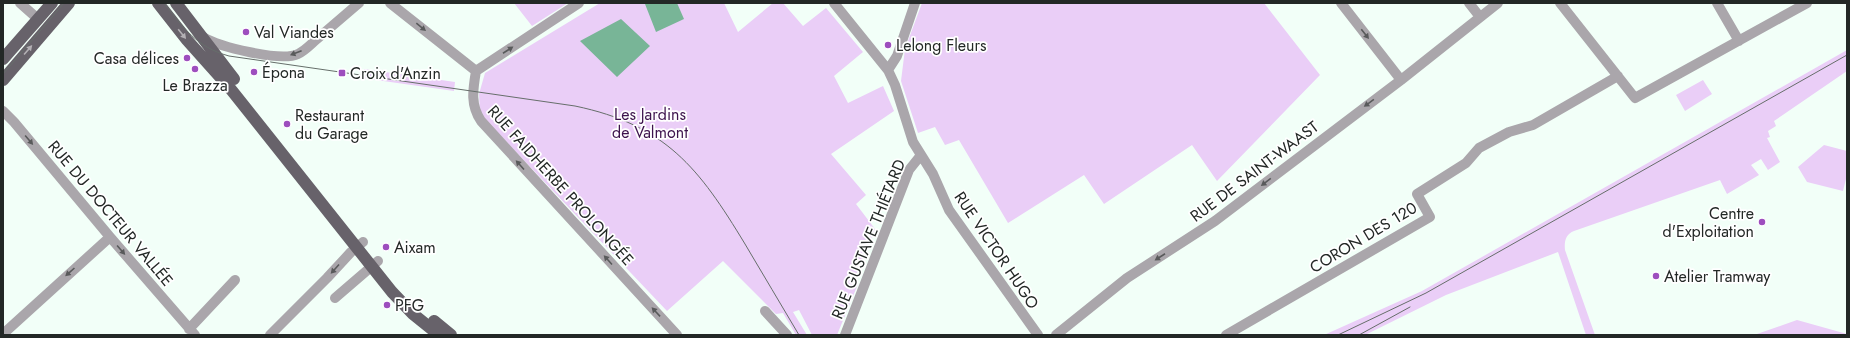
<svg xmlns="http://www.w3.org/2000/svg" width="1850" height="338" viewBox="0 0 1850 338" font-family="Jost,sans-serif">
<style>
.green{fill:#eacef7}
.water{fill:#78b597}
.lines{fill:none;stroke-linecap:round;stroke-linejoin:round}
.minor{stroke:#aaa6ab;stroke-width:10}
.major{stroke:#67626a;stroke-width:12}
.tram{stroke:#666e6a;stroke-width:1}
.oneway{fill:#595a5b}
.oneway2{fill:#b3b0b4}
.poi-dot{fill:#9d4ebe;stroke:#fff;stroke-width:1.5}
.labels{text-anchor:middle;stroke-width:3.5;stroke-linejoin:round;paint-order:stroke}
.poi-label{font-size:16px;fill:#232826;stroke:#fff;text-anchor:start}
.park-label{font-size:16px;fill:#3d134d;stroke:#fff}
.street-label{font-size:16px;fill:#232826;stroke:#fff}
</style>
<rect width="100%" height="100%" fill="#f2fff8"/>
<path class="green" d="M514 3H568L532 26Z
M600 3H724L738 32 773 3H783L803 26 826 8 863 52 834 76 848 103 883 86 894 111 831 154 866 195 856 204 875 229 855 277 858 284 837 335H812L799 310 793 312 807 335H796L783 313 776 314 723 261 667 311 480 114 479 94 485 73Z
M922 3H1264L1320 75 1217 181 1192 145 1104 204 1084 175 1008 223 959 140 945 145 935 127 918 133 901 81 905 49Z
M1847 50V71L1774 121 1776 126 1768 131 1770 137 1767 138 1780 162 1768 170 1761 159 1751 165 1759 175 1727 194 1720 180 1574 231C1566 234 1564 241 1565 250L1595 335H1586L1558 252 1446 295 1365 335H1324L1422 291Z
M364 69 455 82 454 91 362 78Z
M1703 80 1712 94 1685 111 1676 95Z
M1824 145 1847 151V175L1843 191 1807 182 1798 167Z
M1797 320 1847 334V335H1754Z"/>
<path class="water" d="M648 3H677L684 19 656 32 645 4Z
M621 19 650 46 617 77 580 41Z"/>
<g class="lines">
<path class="minor" d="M20 3 38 19
M390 3 476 71
M834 3 888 70 895 85 913 142 933 174 949 210 1038 335
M1341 3 1401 80
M1469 3 1480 17
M1560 3 1635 98 1807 3
M1717 3 1739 41
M203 37C219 47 281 62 298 54 305 51 311 44 317 39 331 27 345 15 359 3
M888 70 897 56 915 3
M476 71C473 89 470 105 481 121L677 335
M476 71 579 3
M3 111 14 122 110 237 195 335
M335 298 378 261
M765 311 787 335
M189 329 235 280
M3 334 110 237
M270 335 327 278 351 252 363 242
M845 335 909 170 921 155
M1056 335 1127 278 1215 221 1401 80 1498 3
M1226 335 1430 217 1417 194 1466 163 1479 148 1509 132 1533 125 1618 76"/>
<path class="major" d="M158 3 187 40 229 87 392 292 413 314 439 335
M176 3 234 79
M3 59 52 3
M3 80 69 3
M434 321 451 335"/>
<path class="tram" d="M164 3C184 28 196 47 229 56L575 106C666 125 699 168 745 244 763 274 781 305 799 335
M3 74 64 3
M1338 335 1426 293 1847 55
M1359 335 1410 307"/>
</g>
<defs><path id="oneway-solid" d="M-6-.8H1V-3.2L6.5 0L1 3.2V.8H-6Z"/></defs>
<g class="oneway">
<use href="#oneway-solid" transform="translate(421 27) rotate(39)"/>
<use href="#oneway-solid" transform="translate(1365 34) rotate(52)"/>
<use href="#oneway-solid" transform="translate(508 50) rotate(-33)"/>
<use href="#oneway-solid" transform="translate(296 53) rotate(159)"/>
<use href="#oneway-solid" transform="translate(1369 103) rotate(144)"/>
<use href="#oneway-solid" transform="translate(29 140) rotate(50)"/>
<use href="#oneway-solid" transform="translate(520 165) rotate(-132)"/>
<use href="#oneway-solid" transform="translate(1266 182) rotate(143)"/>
<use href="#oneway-solid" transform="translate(121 250) rotate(49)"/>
<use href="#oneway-solid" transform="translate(1160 257) rotate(147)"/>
<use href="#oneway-solid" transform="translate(608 260) rotate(-132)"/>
<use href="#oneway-solid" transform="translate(335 269) rotate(132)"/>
<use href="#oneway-solid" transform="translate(70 272) rotate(138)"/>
<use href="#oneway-solid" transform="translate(656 312) rotate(-133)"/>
</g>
<g class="oneway2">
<use href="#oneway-solid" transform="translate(182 34) rotate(51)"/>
<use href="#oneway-solid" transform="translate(28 50) rotate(-49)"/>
</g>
<g class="poi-dot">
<circle cx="246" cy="32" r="4"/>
<circle cx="888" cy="45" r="4"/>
<circle cx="187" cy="58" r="4"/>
<circle cx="195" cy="69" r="4"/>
<circle cx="254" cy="72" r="4"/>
<rect x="338" y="69" width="8" height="8" rx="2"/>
<circle cx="287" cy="124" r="4"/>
<circle cx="1762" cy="222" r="4"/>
<circle cx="386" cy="247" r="4"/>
<circle cx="1656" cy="276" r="4"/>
<circle cx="387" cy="305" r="4"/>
</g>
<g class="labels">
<g class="poi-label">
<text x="254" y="38">Val Viandes</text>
<text x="896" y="51">Lelong Fleurs</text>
<text x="179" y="64" text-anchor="end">Casa délices</text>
<text x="262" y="78">Épona</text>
<text x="350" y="79">Croix d'Anzin</text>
<text x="195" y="91" text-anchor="middle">Le Brazza</text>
<text x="295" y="121">Restaurant<tspan x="295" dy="18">du Garage</tspan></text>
<text x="1754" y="219" text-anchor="end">Centre<tspan x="1754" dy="18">d'Exploitation</tspan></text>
<text x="394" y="253">Aixam</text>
<text x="1664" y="282">Atelier Tramway</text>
<text x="395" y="311">PFG</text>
</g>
<g class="park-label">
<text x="650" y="120">Les Jardins<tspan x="650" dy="18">de Valmont</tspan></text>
</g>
<g class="street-label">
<text transform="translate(1254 171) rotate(-37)" y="6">RUE DE SAINT-WAAST</text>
<text transform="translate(561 185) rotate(48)" y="6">RUE FAIDHERBE PROLONGÉE</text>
<text transform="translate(111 213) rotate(50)" y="6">RUE DU DOCTEUR VALLÉE</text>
<text transform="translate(1363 237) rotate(-31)" y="6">CORON DES 120</text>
<text transform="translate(868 239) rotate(-68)" y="6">RUE GUSTAVE THIÉTARD</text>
<text transform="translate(997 250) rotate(56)" y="6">RUE VICTOR HUGO</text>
</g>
</g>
<rect width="1850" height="338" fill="none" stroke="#232826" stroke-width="8"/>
</svg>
